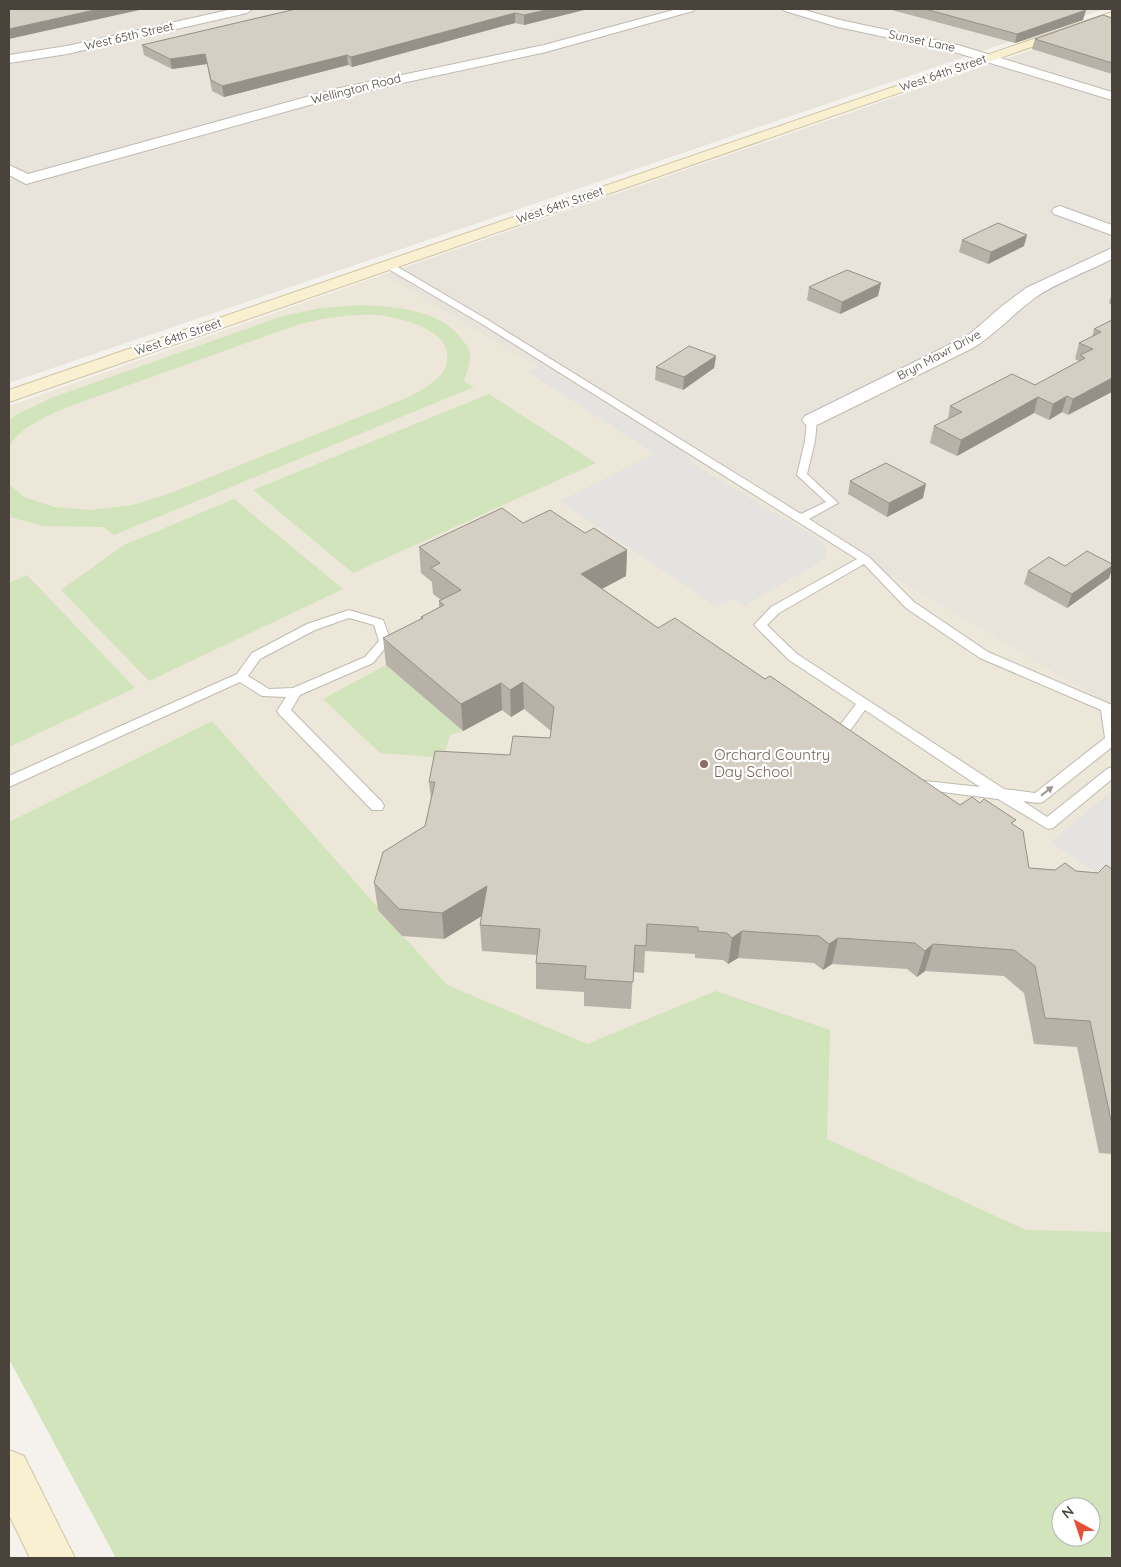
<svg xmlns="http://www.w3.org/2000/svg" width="1121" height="1567" viewBox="0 0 1121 1567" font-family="Quicksand,sans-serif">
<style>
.residential{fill:#e8e4db}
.education{fill:#ece7d8;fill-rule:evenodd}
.green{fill:#d1e4bb;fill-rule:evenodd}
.parking{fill:#e4e3e0}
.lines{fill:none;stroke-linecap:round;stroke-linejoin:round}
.lane-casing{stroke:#bfbab0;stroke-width:2}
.street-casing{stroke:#bfbab0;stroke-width:2}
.secondary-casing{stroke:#cfc3a2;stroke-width:2}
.lane{fill:#fff;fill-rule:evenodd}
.street{fill:#fff;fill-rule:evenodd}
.secondary{fill:#f9f0d2;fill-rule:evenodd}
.wall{fill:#b7b1a8}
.shaded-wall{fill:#959088}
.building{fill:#d5cec3;stroke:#959088}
.oneway{fill:#9b9893}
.education-dot{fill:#8d6e63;stroke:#fff;stroke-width:2}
.labels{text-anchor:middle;stroke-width:4.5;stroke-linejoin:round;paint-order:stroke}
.far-street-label{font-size:12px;fill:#49433b;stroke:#fff}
.education-label{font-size:15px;fill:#785e54;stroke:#fff;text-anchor:start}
</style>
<rect width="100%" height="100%" fill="#f5f2ed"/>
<path class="residential" d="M9 9H1105L9 383Z
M1112 22V707L382 275Z"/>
<path class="education" d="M382 275 1112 707V1558H116L9 1359V406ZM1061 1507H1091V1537H1061Z"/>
<path class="green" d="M361 305C395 307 442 309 463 341 465 343 469 347 469 350 472 360 467 372 464 381L474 387 114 535 104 527 44 526 9 517V484L24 497 54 507 92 510 133 505 171 493 411 396C423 389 435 383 444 371 446 368 446 364 447 360 453 330 399 317 377 315 348 314 321 318 294 326L62 409C44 418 18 428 9 448V420L19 413 54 397 283 316 321 308Z
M489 394 596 463 353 573 253 490Z
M234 499 343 589 149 681 61 590 124 545Z
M27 575 135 688 9 747V583Z
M386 665 463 731 450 735 443 758 380 753 323 699Z
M212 721 447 985 587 1044 716 991 830 1030 827 1139 1026 1230 1112 1232V1558H116L9 1359V822ZM1061 1507H1091V1537H1061Z"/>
<path class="parking" d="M543 366 683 452 698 467 819 539 827 549 825 559 744 606 734 598 716 606 559 501 655 454 528 372Z
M1112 791V883L1050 842Z"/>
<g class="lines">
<g class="lane-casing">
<path id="lane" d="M385 263H391L488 320 801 514 826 502 797 475 805 441 807 420 808 418H816L817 420 815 441 807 474 838 503 809 519 869 557 914 602 988 652 1112 705V747L1043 802 1038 803 1023 801 1047 817 1107 769 1112 767V779L1053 828 1048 829 998 799 911 788 909 785 911 782 916 780 980 787 865 710 849 732 856 739 854 742H844L834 733 856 704 789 660 754 625 771 607 857 559 482 324 385 267ZM864 564 906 608 980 658 1101 710 1105 738 1035 793 1004 789 797 654 767 625 779 613Z
M349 610 383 620 391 641 373 663 300 695 291 710 382 802 384 806 382 810H372L279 714 277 711 286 697 262 696 240 682 9 787V776L237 674 252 653 307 624ZM349 618 374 625 379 641 365 657 293 688 269 689 248 676 260 659 315 630Z"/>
</g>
<g class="street-casing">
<path id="street" d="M233 9H253L247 13 67 54 9 63V55L67 46Z
M677 9H695L693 11 546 52 342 96 26 184 9 175V165L28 174 335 89 544 45Z
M783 9H801L840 20 958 45 1112 92V100L951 51 838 27 785 11Z
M1060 206 1112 225V235L1054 214 1052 211 1054 208Z
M1112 248V259C1089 271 1056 283 1036 297 1014 313 996 334 973 348L819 424 812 426 805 424 802 420 805 416 959 340 971 333 1002 306 1026 288Z"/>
</g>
<g class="secondary-casing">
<path id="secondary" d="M1112 12V19L9 402V390Z
M9 1450 24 1456 75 1558H30L9 1515Z"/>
</g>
<use href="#lane" class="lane"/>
<use href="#street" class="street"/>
<use href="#secondary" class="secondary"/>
</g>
<path class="wall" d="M296 9H588L524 25 515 23 352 67 348 65 224 97 212 91 207 64 172 69 144 55 142 45Z
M888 9H1080L1083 20 1015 43Z
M1112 18V74L1032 49 1035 39Z
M962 240 1024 246 988 264 959 252Z
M809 287 878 296 840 314 807 300Z
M1112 292V305L1109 303Z
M1112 320 1068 415 1062 412 1049 420 1034 413 957 456 930 443 934 426 948 419 950 406 1035 385 1079 361 1075 359 1079 343 1092 337 1094 329Z
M716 356 714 368 683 390 655 380 656 367Z
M850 481 923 498 887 517 848 494Z
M523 523 585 533 627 550 626 576 602 589 658 628 765 679 960 805 1014 825 1029 868 1098 873 1112 869V1154L1099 1153 1077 1047 1034 1044 1024 993 1004 976 925 971 917 977 907 969 832 964 823 970 814 963 738 958 728 964 723 960 695 958V954L645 951 644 973 633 972 631 1009 584 1006V992L536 989V963L537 955 482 951 480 925 482 916 444 939 402 936 378 910 374 883 425 826 431 799 429 782 510 755 550 738 551 731 524 709 511 717 502 710 463 731 386 665 383 638 421 619V617L439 608V601L441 600 433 594 432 582 421 573 419 547Z
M1112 564V569L1109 578 1067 608 1024 584 1028 571 1065 566Z"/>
<path class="shaded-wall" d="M99 9H144L9 39V29Z
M550 9H588L524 25V15Z
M1086 10 1083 20 1015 43 1017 34Z
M515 13V23L352 67 351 57Z
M205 54 207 64 172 69 170 59Z
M347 55 348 65 224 97 222 86Z
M1027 235 1024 246 988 264 991 252Z
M881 283 878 296 840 314 842 302Z
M716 356 714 368 683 390 684 377Z
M1112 378V392L1068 415 1073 399Z
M1067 396 1062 412 1049 420 1053 404Z
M1038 397 1034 413 957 456 961 440Z
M926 484 923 498 887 517 889 503Z
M627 550 626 576 581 600V574Z
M1112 566V569L1109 578 1067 608 1072 594Z
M523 682 524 709 511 717 510 690Z
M501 683 502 710 463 731 461 704Z
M487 886 488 912 444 939 442 913Z
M742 931 738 958 728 964 732 938Z
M838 938 832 964 823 970 829 944Z
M933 944 925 971 917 977 925 951Z"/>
<path class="building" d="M9 9H99L9 29Z
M296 9H550L524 15 515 13 351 57 347 55 222 86 211 80 205 54 170 59 142 45Z
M925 9H1080L1086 10 1017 34Z
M1103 15 1112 18V63L1035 39Z
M998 223 1027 235 991 252 962 240Z
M847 270 881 283 842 302 809 287Z
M1112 320V378L1073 399 1067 396 1053 404 1038 397 961 440 934 426 962 412 950 406 1012 374 1035 385 1085 358 1080 355 1093 349 1079 343 1101 332 1094 329Z
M689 346 716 356 684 377 656 367Z
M886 463 926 484 889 503 850 481Z
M502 508 523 523 550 510 585 533 594 528 627 550 581 574 658 628 675 618 765 679 770 676 960 805 972 797 980 803 984 799 1016 820 1011 823 1023 831 1029 868 1055 870 1065 863 1076 871 1098 873 1106 865 1112 869V1125L1090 1021 1045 1018 1035 966 1014 950 933 944 925 951 915 943 838 938 829 944 819 936 742 931 732 938 727 933 698 931V927L647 924 646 946 635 945 633 982 585 979 586 966 536 963 540 929 480 925 487 886 442 913 399 909 374 883 383 852 425 826 435 782H429L435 751 510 755 513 736 550 738 554 707 523 682 510 690 501 683 461 704 383 638 423 618 421 617 444 605 439 601 461 590 431 568 440 563 419 547Z
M1087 551 1112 564V566L1072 594 1028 571 1049 557 1065 566Z"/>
<defs><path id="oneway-solid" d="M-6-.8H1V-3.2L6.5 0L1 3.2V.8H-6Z" transform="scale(1.25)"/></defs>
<use class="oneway" href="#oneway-solid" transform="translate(1047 791) rotate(-38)"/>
<circle class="education-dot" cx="704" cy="764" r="5"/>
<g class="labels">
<g class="far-street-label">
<text transform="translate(129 36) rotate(-13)" y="4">West 65th Street</text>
<text transform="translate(922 41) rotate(12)" y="4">Sunset Lane</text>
<text transform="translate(943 73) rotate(-19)" y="4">West 64th Street</text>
<text transform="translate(356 89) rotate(-14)" y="4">Wellington Road</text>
<text transform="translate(560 205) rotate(-19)" y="4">West 64th Street</text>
<text transform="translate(178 337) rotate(-19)" y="4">West 64th Street</text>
<text transform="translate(939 355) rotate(-28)" y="4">Bryn Mawr Drive</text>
</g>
<g class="education-label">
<text x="714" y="760">Orchard Country<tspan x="714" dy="17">Day School</tspan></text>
</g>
</g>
<rect width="1121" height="1567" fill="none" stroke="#49433b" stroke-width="20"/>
<g transform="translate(1076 1522) rotate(320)"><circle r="24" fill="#ffffff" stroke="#b6b4b1"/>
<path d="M0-4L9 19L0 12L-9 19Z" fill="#e35036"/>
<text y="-8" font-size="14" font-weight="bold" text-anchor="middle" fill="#49433b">N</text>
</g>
</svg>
